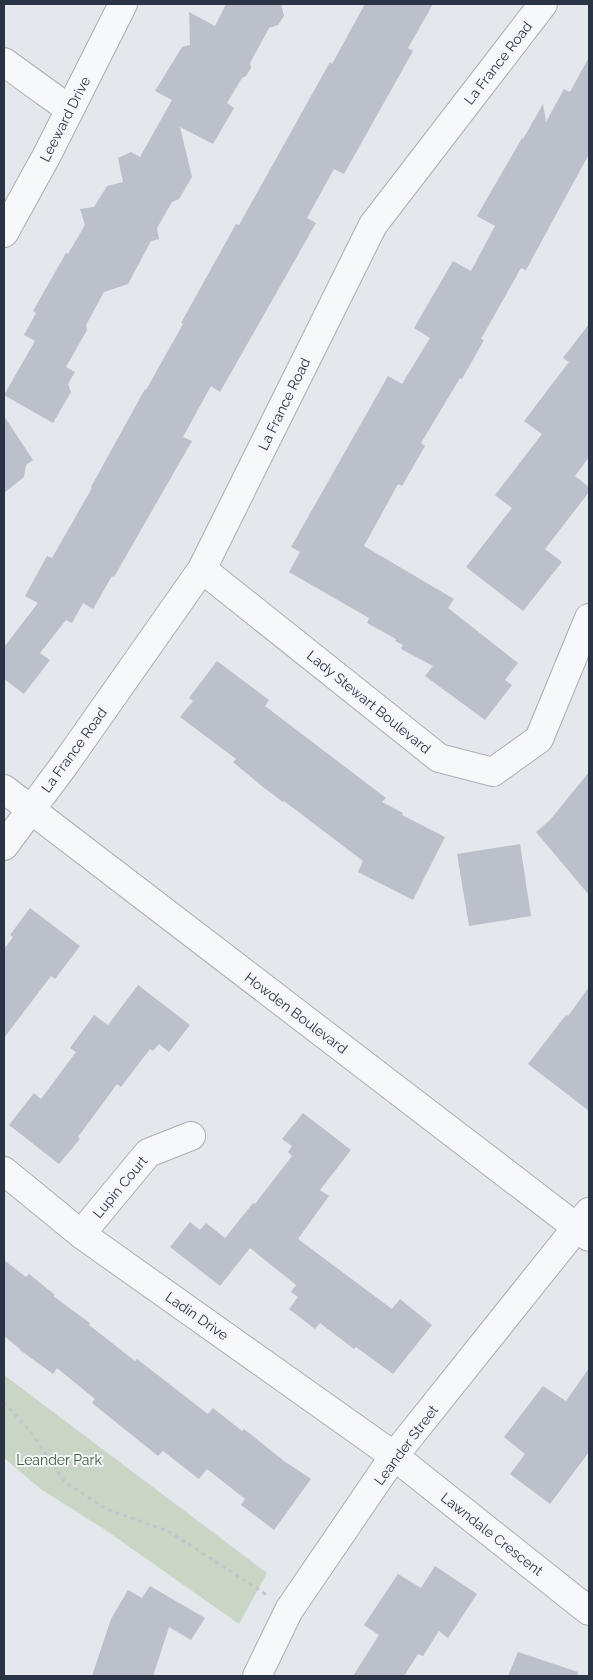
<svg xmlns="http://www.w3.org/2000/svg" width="593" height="1680" viewBox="0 0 593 1680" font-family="Raleway,sans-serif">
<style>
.green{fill:#c9d6c5}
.building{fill:#bbc0ca}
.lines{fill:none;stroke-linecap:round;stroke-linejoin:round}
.minor-casing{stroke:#a9aeb7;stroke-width:30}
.path{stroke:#c2c5cb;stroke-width:3;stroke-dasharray:4 4;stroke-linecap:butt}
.minor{stroke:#f7f8fa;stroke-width:28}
.labels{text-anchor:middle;stroke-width:4;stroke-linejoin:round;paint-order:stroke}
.street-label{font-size:14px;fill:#2b3445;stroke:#f4f6f9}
.park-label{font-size:14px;fill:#3f6138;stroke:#f4f6f9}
</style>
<rect width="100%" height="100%" fill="#e4e7ec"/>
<path class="green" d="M4 1375 267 1573 239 1624 104 1529 42 1490 4 1458Z"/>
<path class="building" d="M226 4H281L284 16 278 25 269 28 250 63 251 68 246 76 242 78 227 103 234 108 213 144 180 127 192 177 179 199 172 202 157 228 159 239 151 241 128 284 104 292 86 325 87 330 66 367 75 372 68 384 71 392 53 423 4 395 35 341 24 335 36 313 33 311 66 253 68 254 85 225 80 209 94 207 107 186 123 182 118 158 131 152 140 157 172 100 155 91 182 47 190 45 189 12 215 26Z
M365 4H433L408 48 413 51 344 174 334 169 307 218 316 223 220 392 211 386 183 437 192 441 114 577 112 576 93 609 83 603 72 623 66 620 40 653 50 660 24 694 4 679V647L38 603 25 596 47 556 52 558 92 488 91 487 145 389 146 390 183 324 181 323 236 224 239 225 306 105 330 62 332 64Z
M589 57V154L526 270 521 268 481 339 484 340 462 379 460 378 421 443 425 446 402 486 398 484 364 546 454 599 448 608 518 663 505 680 512 685 485 720 425 676 433 666 401 649 403 645 395 641 396 639 367 623 369 618 289 572 300 552 291 547 388 376 402 384 430 338 414 328 453 261 471 271 495 226 477 216 522 138 523 139 543 104 546 122 564 89 570 92Z
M589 324V457L575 476 589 487V492L545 549 562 562 523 611 466 567 512 508 495 495 542 434 524 421 569 362 563 358Z
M4 416 33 460 26 465 24 477 4 493Z
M217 661 269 700 265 706 386 798 382 802 403 813 402 815 445 837 413 900 358 872 363 861 284 801 283 802 263 787 233 762 236 759 180 717 193 701 189 698Z
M589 772V895L536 832 550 820Z
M520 844 531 916 469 926 457 854Z
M30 908 80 946 55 979 51 976 4 1038V949L13 937 10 935Z
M138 985 190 1025 169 1052 159 1044 153 1051 150 1049 121 1087 117 1084 78 1137 80 1139 59 1164 9 1125 34 1093 41 1099 76 1052 70 1048 94 1015 108 1025Z
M589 987V1111L528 1064 566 1015 568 1016Z
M303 1113 351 1150 320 1190 329 1196 298 1239 392 1309 400 1299 432 1325 393 1374 356 1347 354 1349 320 1323 315 1329 289 1309 298 1297 291 1292 296 1285 250 1248 220 1286 170 1247 190 1222 200 1230 206 1223 225 1238 253 1203 255 1204 292 1156 288 1152 292 1146 282 1139Z
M4 1260 26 1277 29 1274 55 1295 53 1296 90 1323 89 1325 135 1361 137 1359 208 1414 213 1408 242 1431 244 1429 284 1461 311 1479 274 1530 241 1505 245 1499 207 1469 199 1479 163 1451 158 1456 92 1403 95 1399 57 1368 53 1374 20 1350V1349L4 1336Z
M589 1368V1452L550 1504 510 1474 525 1454 504 1437 543 1386 566 1401Z
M435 1566 477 1594 448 1638 439 1631 423 1656 418 1654 404 1676H353L379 1635 364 1625 398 1574 421 1588Z
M150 1586 205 1618 191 1640 169 1627 153 1676H92L111 1619 128 1590 142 1598Z
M518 1652 578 1672 577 1676H508Z"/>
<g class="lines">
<g class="minor-casing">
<path id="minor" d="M4 62 69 109
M4 233 47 155 123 4
M202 569 439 758 493 772 539 739 589 618
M4 789 589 1237
M4 846 65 764 202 569 373 225 543 4
M4 1171 81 1234 394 1456 589 1611
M81 1234 148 1153 191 1136
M257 1676 289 1610 394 1456 589 1212"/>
</g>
<path class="path" d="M4 1402 32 1434 65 1482 106 1509 168 1531 267 1595"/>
<use href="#minor" class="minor"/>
</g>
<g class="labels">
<g class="street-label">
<text transform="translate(498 63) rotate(-52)" y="5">La France Road</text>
<text transform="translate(65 119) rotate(-63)" y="5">Leeward Drive</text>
<text transform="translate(284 404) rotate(-64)" y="5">La France Road</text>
<text transform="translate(369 702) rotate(39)" y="5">Lady Stewart Boulevard</text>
<text transform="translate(74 750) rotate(-54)" y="5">La France Road</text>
<text transform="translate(296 1013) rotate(37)" y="5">Howden Boulevard</text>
<text transform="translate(120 1187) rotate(-50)" y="5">Lupin Court</text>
<text transform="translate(197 1316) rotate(35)" y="5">Ladin Drive</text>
<text transform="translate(406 1445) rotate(-53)" y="5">Leander Street</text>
<text transform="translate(492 1534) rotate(38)" y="5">Lawndale Crescent</text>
</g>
<g class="park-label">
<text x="59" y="1465">Leander Park</text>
</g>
</g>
<rect width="593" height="1680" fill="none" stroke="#2b3445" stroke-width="10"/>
</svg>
